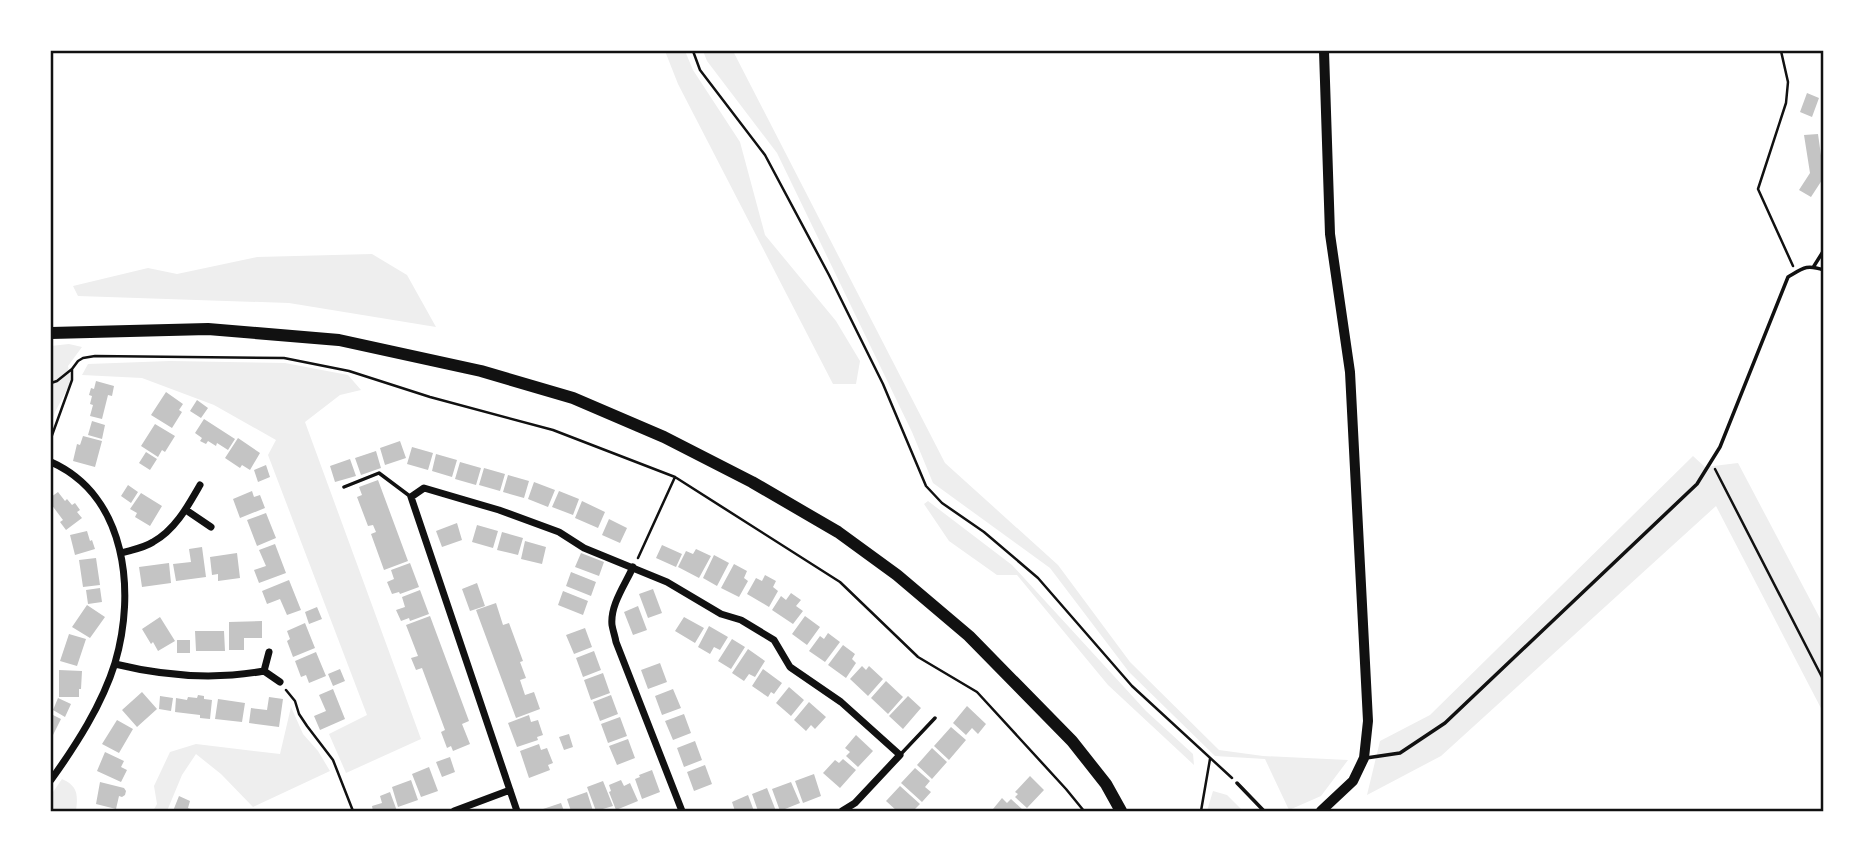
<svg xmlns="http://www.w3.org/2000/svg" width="1875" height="862" viewBox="0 0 1875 862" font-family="'Space Grotesk',sans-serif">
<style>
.green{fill:#eee}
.building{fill:#c4c4c4}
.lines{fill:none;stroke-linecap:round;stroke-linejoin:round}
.path{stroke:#111;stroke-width:2.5}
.service{stroke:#111;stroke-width:3.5}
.minor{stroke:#111;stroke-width:7}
.secondary{stroke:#111;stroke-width:10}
.primary{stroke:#111;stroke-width:12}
.neatline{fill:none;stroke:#111;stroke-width:2.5}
</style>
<rect width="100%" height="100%" fill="#fff"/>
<path class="green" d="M665 51H685L693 70 740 142 765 235 836 321 860 361 856 384H833L678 84Z
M703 51H733L945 463 1058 565 1130 662 1219 750 1263 756 1348 760 1321 796 1289 810 1265 759 1215 756 1129 672 1050 568 933 483 912 432 777 153 707 61Z
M372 254 407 275 436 327 289 303 78 296 73 286 148 268 177 274 257 257Z
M69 344 82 347 68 366 71 382 55 412 51 425V346Z
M170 361 285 363 348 375 361 390 340 395 305 422 421 739 346 773 329 734 367 715 268 455 276 440 214 405 142 378 82 375 88 364Z
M1693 456 1705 467 1738 463 1824 626V714L1716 506 1441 756 1367 795 1380 741 1430 715Z
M928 501 1012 565 1146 711 1193 754 1194 765 1108 685 1017 575H997L949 541 924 504Z
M291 707 303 734 318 751 330 771 253 807 221 774 196 754 182 775 167 811H153L157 804 154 786 170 752 196 744 280 754Z
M62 779C78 786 78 795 76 811H51V795Z
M1213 791 1227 795 1243 811H1207Z"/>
<path class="building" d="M1807 93 1819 98 1812 117 1800 112Z
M1818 134 1824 177 1811 197 1799 190 1810 173 1804 135Z
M96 381 114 386 112 396 108 395 102 419 90 416 93 405 90 404 92 396 89 395 91 388 94 389Z
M166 392 183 404 179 410 182 412 172 428 151 415Z
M197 400 208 408 201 418 190 411Z
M204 419 235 439 228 450 217 443 216 446 208 441 206 444 200 441 202 438 195 433Z
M92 421 105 425 102 439 88 435Z
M155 424 175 436 165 452 162 450 158 457 141 446Z
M83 436 102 441 95 467 73 461 77 444 80 445Z
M238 438 260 453 250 470 242 465 240 468 225 458Z
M400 441 406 458 385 465 380 448Z
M412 447 433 453 428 470 407 464Z
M376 451 381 468 361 475 355 458Z
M146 452 157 459 150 470 139 463Z
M436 454 457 460 452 477 432 471Z
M350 459 356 476 335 482 330 466Z
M460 462 481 468 476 485 455 479Z
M266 465 270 477 258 482 254 470Z
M484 468 505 474 500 491 479 485Z
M508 475 529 481 524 498 503 492Z
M378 480 408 561 384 570 371 534 376 532 373 525 368 526 357 497 362 495 359 487Z
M534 482 555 490 548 507 528 499Z
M128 485 138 492 131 503 121 496Z
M252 491 254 497 260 495 265 508 240 518 233 499Z
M559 491 579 499 573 515 552 507Z
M58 492 65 501 67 499 72 505 75 503 80 510 77 512 82 518 66 530 60 522 63 520 51 504V497Z
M141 493 162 506 150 526 135 517 137 513 130 509Z
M582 501 605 512 598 528 575 518Z
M266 513 276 538 257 546 247 520Z
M609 519 627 528 620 543 602 535Z
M457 523 462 540 442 547 436 531Z
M477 525 498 531 493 548 472 542Z
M87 531 90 541 92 540 95 549 75 555 70 535Z
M502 532 523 538 518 555 497 550Z
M525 541 546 547 542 564 521 559Z
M275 544 286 573 259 583 254 570 266 566 259 550Z
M662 545 682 554 676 567 656 558Z
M202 547 206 577 176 581 173 564 191 562 189 549Z
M696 549 711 556 699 578 678 567 686 551 693 554Z
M237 553 240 578 218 581V574L212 575 210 557Z
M581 553 604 562 599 576 575 567Z
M714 555 729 563 717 586 703 578Z
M96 558 100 585 83 587 79 560Z
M169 563 171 583 142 587 139 567Z
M410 563 419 587 400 594 399 592 392 594 387 582 394 579 391 570Z
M734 564 747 571 744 578 748 581 739 597 721 588Z
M571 572 596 582 591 596 566 586Z
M765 575 776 581 773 587 778 591 769 607 747 594 756 578 762 581Z
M289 580 301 610 287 615 280 599 267 604 262 591Z
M477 583 485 606 470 611 462 589Z
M100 588 102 602 88 604 86 590Z
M653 589 662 613 648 618 639 594Z
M420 590 429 614 410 621 409 618 401 621 396 610 405 607 402 597Z
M563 591 588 601 583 615 558 605Z
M791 593 801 600 796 606 803 611 793 624 772 610 781 596 786 600Z
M496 603 503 625 509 623 523 661 520 662 526 678 520 680 525 695 534 692 540 709 516 718 476 610Z
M87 605 105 617 90 638 72 627Z
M638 606 647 630 633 635 624 612Z
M317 607 322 619 309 624 305 612Z
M430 616 469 721 462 724 470 744 453 751 451 746 447 748 441 732 445 730 422 668 416 670 411 658 418 656 406 625Z
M805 616 820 627 807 645 792 634Z
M160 617 175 641 158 651 153 642 151 644 142 629Z
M684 617 704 628 695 643 675 631Z
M262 621V638H244V650H229V622Z
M305 623 315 648 293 657 287 641 290 639 287 631Z
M709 626 728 637 720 650 714 647 710 654 698 647Z
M585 628 592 647 574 654 566 635Z
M195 631H224L225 651H196Z
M828 633 840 642 825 662 809 651 820 636 824 639Z
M69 634 86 639 77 666 60 661Z
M732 639 745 647 731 669 718 661Z
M177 640H190V653H177Z
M843 645 855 654 852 659 856 663 846 678 828 665Z
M748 649 765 661 755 677 749 674 744 681 732 673Z
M594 651 601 670 583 677 576 658Z
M316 652 326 676 309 683 306 675 301 677 295 661Z
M660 663 667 682 648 689 641 670Z
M862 666 866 670 869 666 883 679 868 696 850 679Z
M340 669 345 681 333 686 328 674Z
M763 669 782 683 774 694 771 692 768 697 752 686Z
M59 670 82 671 81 689H79V697H59Z
M603 673 610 693 591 700 584 680Z
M886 681 903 697 888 714 871 698Z
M789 687 804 700 791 716 776 703Z
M333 689 345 719 320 730 314 716 326 711 319 695Z
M673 689 681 708 662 715 655 696Z
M142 692 157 709 137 727 122 710Z
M198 695 204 696V699L212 700 210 719 200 718V715L175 712 176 698 187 700 188 697 197 698Z
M611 695 618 714 600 721 593 702Z
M160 696 173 698 171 711 159 709Z
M908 696 921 708 903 729 889 716Z
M269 697 283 699 279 727 249 723 251 708 267 710Z
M58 698 71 704 65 717 53 710Z
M218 699 245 703 242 722 215 719Z
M809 702 826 717 815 729 811 725 806 731 794 720Z
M967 706 986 724 978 734 972 728 966 735 953 723Z
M51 714 61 719 51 739Z
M684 714 691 733 673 740 665 721Z
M529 715 531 722 538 720 543 735 537 737 538 740 517 747 508 723Z
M620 717 627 736 608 743 601 724Z
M117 720 133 729 119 753 102 744Z
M951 727 966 740 949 760 934 746Z
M569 734 573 747 564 750 559 737Z
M856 735 873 751 858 767 846 756 850 752 845 748Z
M628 739 635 758 617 765 609 746Z
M695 741 702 760 684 767 677 748Z
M539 744 541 750 547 748 553 763 548 765 550 770 529 778 520 751Z
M932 748 947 762 932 779 917 765Z
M105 752 124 761 121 767 127 770 121 782 97 771Z
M450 757 455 772 442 777 436 762Z
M843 759 856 770 840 788 823 773 835 760 839 763Z
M705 765 712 784 694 791 687 772Z
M429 767 438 791 421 797 412 774Z
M915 768 930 781 925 787 931 792 922 802 901 783Z
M652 770 660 792 642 799 635 779 640 777 639 775Z
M814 774 821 796 803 803 795 781Z
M1030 776 1044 790 1027 808 1015 797 1018 794 1015 792Z
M411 780 418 800 398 807 392 787Z
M621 780 624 786 630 783 638 801 616 810 609 792 611 791 609 785Z
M603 781 613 806 596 811 587 787Z
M100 782 124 788 126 791 125 795 122 797 119 796 116 809 96 804Z
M791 782 800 803 780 811 772 789Z
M900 786 920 804 913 811H897L886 801Z
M767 788 776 811H758L752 794Z
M390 792 397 811H373L372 806 382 803 380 796Z
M587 792 593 811H571L567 799Z
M748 795 754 811H735L732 802Z
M179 796 190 801 188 808 196 811H173Z
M1002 798 1007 803 1011 799 1023 810 996 811 993 809Z
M561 803 564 811H537Z"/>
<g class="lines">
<path class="path" d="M693 51 700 70 765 155 829 275 883 384 926 486 942 503 984 532 1038 578 1132 686 1232 778
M1781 51 1788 82 1786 103 1758 189 1793 266
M1821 51 1824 53
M51 383 57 381 72 369
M51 438 72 380V369L78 361 83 358 95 356 284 358 349 371 430 397 553 430 675 477 840 582 918 657 977 692 1066 789 1084 811
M1715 469 1824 681
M638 558 675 477
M286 690 295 701 299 714 307 726 333 760 353 811
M1201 811 1210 759"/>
<path class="service" d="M1814 266 1824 250
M344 487 379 473 411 497
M900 755 935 718
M1366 758 1400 753 1445 723 1697 484 1720 447 1788 277C1803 268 1806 264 1824 270
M1237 783 1264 811"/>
<path class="minor" d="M51 462C127 496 136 592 115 663 102 705 76 745 51 780
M186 510 211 527
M121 553C131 550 144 548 153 542 175 530 188 506 200 485
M633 567C625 585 610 605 612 625 613 631 615 636 616 642L682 811
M269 652 264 671 280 682
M115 664C164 676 214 680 264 671
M454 811 510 790
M517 811 411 497 424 488 499 510 559 532 584 548 667 582 721 614 741 620 774 640 790 667 841 702 900 755 855 803 842 811"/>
<path class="secondary" d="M1321 811 1353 781 1364 758 1368 721 1350 372 1330 234 1324 51"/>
<path class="primary" d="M51 333 208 329 339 340 481 371 573 398 664 437 752 482 838 532 897 575 969 636 1072 741 1106 784 1121 811"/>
</g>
<rect width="1875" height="862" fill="none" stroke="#ffffff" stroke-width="105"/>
<rect x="52" y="52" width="1770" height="758" class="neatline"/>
</svg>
